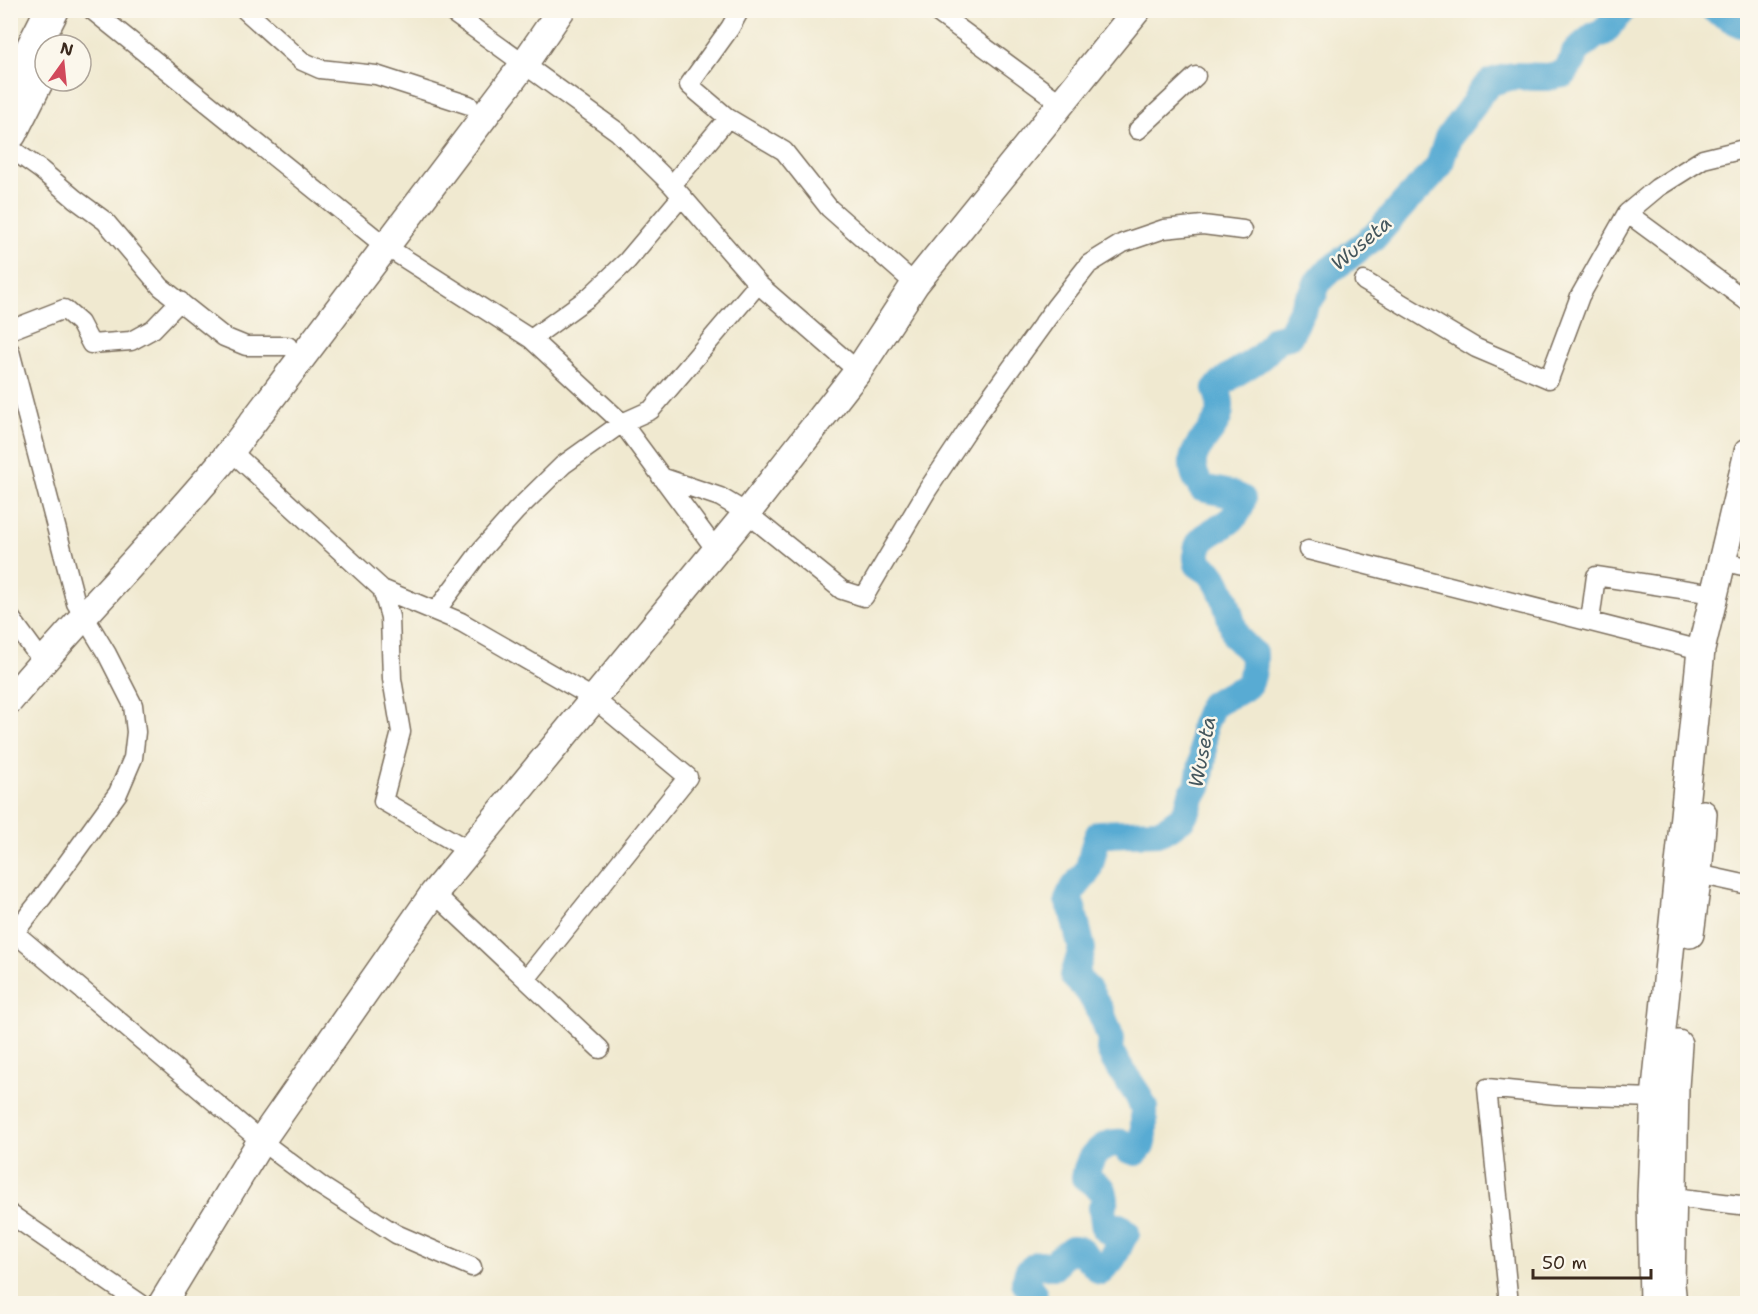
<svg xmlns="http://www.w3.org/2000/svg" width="1758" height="1314" viewBox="0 0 1758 1314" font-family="'Shantell Sans',sans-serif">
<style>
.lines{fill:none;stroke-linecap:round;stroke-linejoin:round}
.river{stroke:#58abd3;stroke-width:28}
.street-casing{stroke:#7a6d5c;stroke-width:21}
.secondary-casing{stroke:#7a6d5c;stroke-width:30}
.highway-casing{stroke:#7a6d5c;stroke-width:36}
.street{stroke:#fff;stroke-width:18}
.secondary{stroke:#fff;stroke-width:27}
.highway{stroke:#fff;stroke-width:33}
.labels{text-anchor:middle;stroke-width:5;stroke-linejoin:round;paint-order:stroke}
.water-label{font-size:20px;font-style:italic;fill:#45575d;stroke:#fbf7ec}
</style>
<rect width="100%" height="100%" fill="#fbf7ec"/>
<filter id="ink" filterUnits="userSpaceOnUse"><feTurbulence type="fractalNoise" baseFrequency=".0167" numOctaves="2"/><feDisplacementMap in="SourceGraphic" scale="12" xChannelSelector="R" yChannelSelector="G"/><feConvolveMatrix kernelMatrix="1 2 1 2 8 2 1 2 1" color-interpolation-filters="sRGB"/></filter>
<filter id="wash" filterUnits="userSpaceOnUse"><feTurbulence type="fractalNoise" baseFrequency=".008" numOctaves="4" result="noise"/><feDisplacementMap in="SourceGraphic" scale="24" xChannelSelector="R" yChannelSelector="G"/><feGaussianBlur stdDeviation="1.35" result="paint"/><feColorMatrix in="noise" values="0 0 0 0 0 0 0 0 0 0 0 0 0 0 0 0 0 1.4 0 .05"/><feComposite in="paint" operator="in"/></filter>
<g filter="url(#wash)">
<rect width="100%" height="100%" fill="#f0e9d0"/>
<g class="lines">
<path class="river" d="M1715 10 1741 24H1748
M1036 1304 1033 1293 1025 1282 1028 1272 1038 1264 1054 1266 1059 1259 1072 1249 1080 1250 1101 1271C1104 1266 1107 1264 1111 1260 1117 1253 1120 1240 1126 1233L1119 1227 1111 1232 1105 1229 1102 1208 1105 1199 1103 1190 1085 1177C1088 1158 1102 1141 1122 1143L1127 1149 1136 1152 1141 1146 1144 1134V1108L1138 1095 1114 1059 1110 1050 1111 1039 1100 1010 1088 990 1074 976 1082 949 1072 908 1068 900C1072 885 1084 880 1089 867 1093 856 1093 845 1099 834L1160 832 1168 828 1182 818 1188 808 1192 794 1198 787 1203 758V727L1212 705C1240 685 1254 697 1254 655L1236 637 1225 599 1218 583 1210 572 1198 564C1188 525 1238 535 1242 499L1231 494 1202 488C1169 440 1237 437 1216 389 1235 367 1261 366 1275 339L1289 336 1307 301 1314 293 1317 283 1325 274 1375 236 1406 201 1430 177 1439 166 1448 138 1474 104 1480 93 1491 82 1513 76 1547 77 1563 74 1573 60 1575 52 1594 36 1604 32 1622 10"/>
</g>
</g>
<g filter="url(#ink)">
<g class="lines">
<g class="street-casing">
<path id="street" d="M92 10 385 246 531 339 622 423 716 550
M245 10 302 61 320 69 376 75 469 105
M449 10 618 132 672 185 758 284 858 371
M740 10 730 28 689 85 728 118 784 151 829 208 915 284
M934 10 1062 104
M1138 130 1196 76
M10 148 41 170 75 199 105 221 161 287 224 337 246 346H288
M672 185 728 118
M1627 213 1748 302
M1364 281 1476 348 1549 379 1580 296 1627 213 1657 188 1703 159 1748 148
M10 330 64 309 80 323 91 344 131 341 153 329 180 301
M531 339 589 297 627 261 681 197
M10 351 76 603 107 654 133 705 136 732 133 758 118 793 42 898 15 932
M231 451 382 589 390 617 392 679 401 732 383 801 468 850
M661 477 720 497 747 513 842 590 864 597 928 489 978 414 1056 306 1089 264 1123 243 1164 229 1203 225 1243 230
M1308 550 1701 650
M1738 565 1748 567
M382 589 461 622 593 698 688 777 526 979
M436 611 482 549 516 511 563 465 622 423 651 410 758 284
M10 617 34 650
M1590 621 1596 576 1714 594
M1698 874 1748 885
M434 893 600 1049
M10 929 261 1141 321 1186 396 1234 472 1267
M1673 1197 1748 1206
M10 1214 141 1304
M1509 1304 1487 1088 1556 1095 1655 1098"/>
</g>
<g class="secondary-casing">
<path id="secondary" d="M10 700C81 615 161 537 231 451L524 64 561 10
M1690 934 1698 874 1703 814
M162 1304 261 1141 434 893 747 513 858 371 915 284 1137 10
M1653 1304 1651 1196 1655 1098 1701 650 1748 452
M1673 1304 1671 1284 1675 1087 1678 1044"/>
</g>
<g class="highway-casing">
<path id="highway" d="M10 93 52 10
M10 133 39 76"/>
</g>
<use href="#street" class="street"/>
<use href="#secondary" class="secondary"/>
<use href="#highway" class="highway"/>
</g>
</g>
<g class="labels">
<g class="water-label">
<text transform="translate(1361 243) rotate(-40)" y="7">Wuseta</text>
<text transform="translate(1202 752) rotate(-79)" y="7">Wuseta</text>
</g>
</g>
<rect width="1758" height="1314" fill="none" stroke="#fbf7ec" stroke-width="36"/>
<g transform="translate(63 63) rotate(15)"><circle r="28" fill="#fbf7ec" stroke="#aea59a" stroke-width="1.5"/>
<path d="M0-4.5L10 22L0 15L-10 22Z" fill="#d1495b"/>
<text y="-9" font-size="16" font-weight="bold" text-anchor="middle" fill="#3b2a1e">N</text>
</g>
<path d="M1533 1269v9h118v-9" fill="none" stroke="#3b2a1e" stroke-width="3"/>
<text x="1542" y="1269" font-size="18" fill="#3b2a1e" stroke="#fbf7ec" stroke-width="4.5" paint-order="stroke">50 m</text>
</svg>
